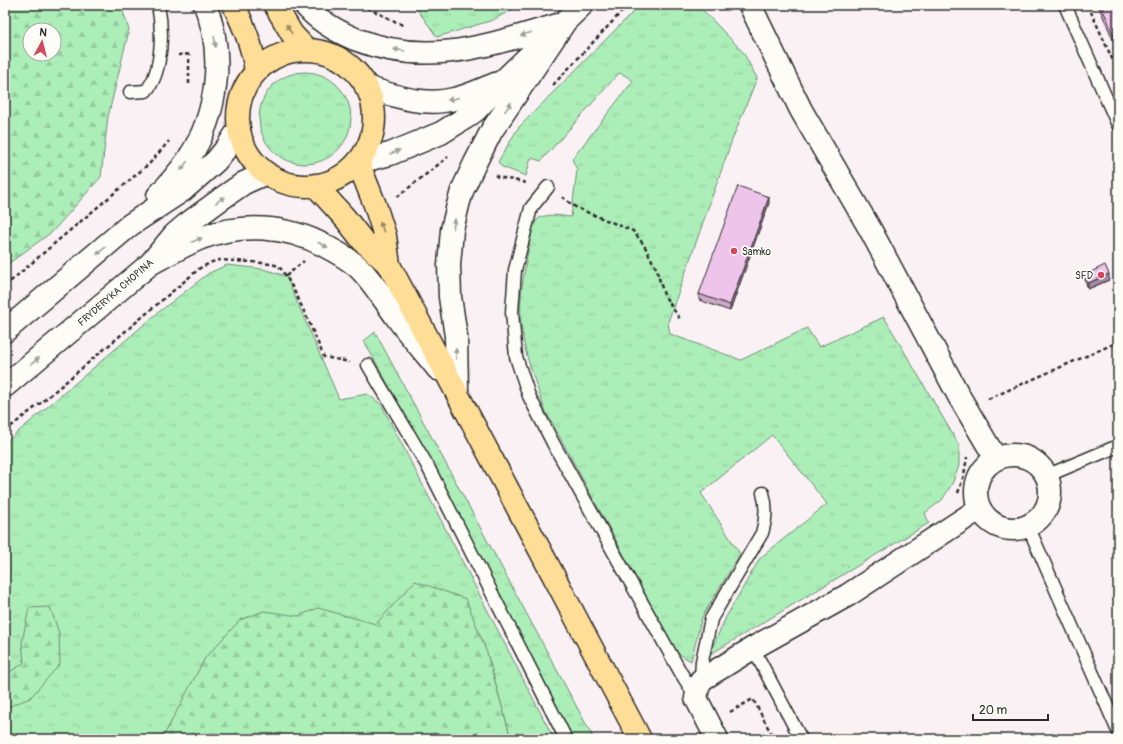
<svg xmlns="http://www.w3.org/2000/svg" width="1123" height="744" viewBox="0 0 1123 744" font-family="Pangolin,sans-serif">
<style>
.grass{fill:url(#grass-tufts);stroke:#6c8c72}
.forest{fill:url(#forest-firs);stroke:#6c8c72;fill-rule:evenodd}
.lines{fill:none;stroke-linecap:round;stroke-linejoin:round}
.service-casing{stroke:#2b2b2b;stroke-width:15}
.minor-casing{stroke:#2b2b2b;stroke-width:25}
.secondary-casing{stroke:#2b2b2b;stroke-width:25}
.primary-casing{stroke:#2b2b2b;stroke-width:25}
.path{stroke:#2b2b2b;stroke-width:2.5;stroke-dasharray:4 3;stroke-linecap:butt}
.service{stroke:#fdfcf7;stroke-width:12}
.minor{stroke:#fdfcf7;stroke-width:22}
.secondary{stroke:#fdfcf7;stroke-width:22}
.primary{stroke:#fedd96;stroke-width:22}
.wall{fill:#cea9ca;stroke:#2b2b2b}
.shaded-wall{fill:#a789a4;stroke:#2b2b2b}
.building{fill:#efc4eb;stroke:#2b2b2b}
.oneway{fill:#948460}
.oneway2{fill:#9e9e9b}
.poi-dot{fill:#d1495b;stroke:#fdfcf7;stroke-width:1.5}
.labels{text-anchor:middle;stroke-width:3.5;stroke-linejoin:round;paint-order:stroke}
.poi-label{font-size:10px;fill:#2b2b2b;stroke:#fdfcf7;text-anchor:start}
.street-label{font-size:10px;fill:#2b2b2b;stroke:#fdfcf7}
</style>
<defs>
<pattern id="grass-tufts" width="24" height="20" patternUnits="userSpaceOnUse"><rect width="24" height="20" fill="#aceeb8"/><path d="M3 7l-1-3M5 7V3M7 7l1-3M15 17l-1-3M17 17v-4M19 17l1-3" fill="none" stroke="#94cc9e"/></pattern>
<pattern id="forest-firs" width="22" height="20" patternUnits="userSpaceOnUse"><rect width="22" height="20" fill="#aceeb8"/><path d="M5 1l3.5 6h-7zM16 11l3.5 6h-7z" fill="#94cc9e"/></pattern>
</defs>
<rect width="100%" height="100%" fill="#faf1f5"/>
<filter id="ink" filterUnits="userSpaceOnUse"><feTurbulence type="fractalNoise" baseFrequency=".025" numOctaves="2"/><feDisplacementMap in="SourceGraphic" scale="8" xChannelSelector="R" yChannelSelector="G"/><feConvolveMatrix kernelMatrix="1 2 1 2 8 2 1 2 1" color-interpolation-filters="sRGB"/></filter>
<g filter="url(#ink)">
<path class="grass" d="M414 5H520L493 20 437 37Z
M640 5H698L743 52 757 78 732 140 668 322 670 334 741 360 807 328 819 347 884 317 959 445V466L952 484 942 500 925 513 929 523 709 655 726 617 760 558 827 504 772 435 701 493 740 554 702 617 691 661 677 653 544 408C536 383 525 357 522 331 517 297 526 264 532 231 533 228 534 224 536 221 543 212 561 216 571 217L577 170 572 159 633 81 626 76 619 73 541 161 531 158 526 176 502 167 498 162 518 128Z
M259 118a46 46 0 1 1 92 0a46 46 0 1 1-92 0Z
M227 265 263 269 286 276 339 399 367 394 381 404 554 739H511L487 653 278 739H5V443L160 311 209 273Z
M375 332 594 739H572L431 462 364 341Z"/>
<path class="forest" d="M5 5H121L129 30 108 117 101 177 52 232 5 266ZM30 30H54V54H30Z
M415 581 466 599 487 653 511 739H162L205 658 240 620 264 611 298 616 318 608 376 624Z
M50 607 59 633 60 664 30 698 5 708V675L24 663 22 642 29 608Z"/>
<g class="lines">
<g class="service-casing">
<path id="service" d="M1065 5 1118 125
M130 92 146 91C163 72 163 29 158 5
M548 187 531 208 515 270 512 312 516 357 529 396 553 443 681 673 696 697
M368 365 427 465 566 739
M1046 476 1118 446
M1028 526 1118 731
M753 648 801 739
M701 680 702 661 711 619 762 533C766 520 767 507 763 493"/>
</g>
<g class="minor-casing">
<path id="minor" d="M305 5C318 21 336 31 355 39 429 68 489 45 561 24
M750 5 801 110 870 229 960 398 996 459
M366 87C395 96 424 107 454 99 469 96 484 88 498 83
M358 162 390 154 441 133 465 118 476 110 503 81 582 5
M457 392 456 336 450 297 449 265 452 230 458 205 462 191 475 163 492 130 507 108 564 23
M976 492a37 37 0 1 1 74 0a37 37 0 1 1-74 0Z
M717 739 696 698 698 688 701 680 753 648 848 595 979 509"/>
</g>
<g class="secondary-casing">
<path id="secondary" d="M158 196C169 184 180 172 189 158 218 114 225 53 205 5
M150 264C167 255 184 245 201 238 241 223 287 225 325 246 338 253 352 260 362 271 375 285 384 300 395 315 408 334 424 351 438 369
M5 331 130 225 183 190 216 161 228 146 239 129
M5 386 150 264 174 235 187 224 221 199 244 183 266 173"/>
</g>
<g class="primary-casing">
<path id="primary" d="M234 5C244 27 253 47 256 72
M275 5 292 34 307 50
M238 118a68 68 0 1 1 136 0a68 68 0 1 1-136 0Z
M358 162 375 205 385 236 389 265
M315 185 345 218 363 241 389 265 640 739"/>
</g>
<path class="path" d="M361 5 403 25
M1088 5 1118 72
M178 55 191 54
M189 84V55
M553 85 628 5
M495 175 498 177 527 183
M397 197 448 157
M562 197 577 208 633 231 644 245 656 268 664 295 680 319
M286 276 304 261
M5 286 55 243 150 163 169 141
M988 399 1118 342
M5 431 42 402 200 268 212 262 219 260C230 261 270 262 278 266 289 273 317 341 324 357L350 362
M958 493 964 475 967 457
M730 712 753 699 774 739"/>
<use href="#service" class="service"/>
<use href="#minor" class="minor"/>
<use href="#secondary" class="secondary"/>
<use href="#primary" class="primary"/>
</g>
<path class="wall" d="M1098 5H1118V55L1114 50V44H1115Z
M769 203 730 311 699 300V294Z
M1085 275 1109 280 1088 289 1085 280Z"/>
<path class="shaded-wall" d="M769 197V203L730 311V305Z
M1109 274V280L1088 289V283Z"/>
<path class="building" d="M1101 5H1118V49L1114 44 1117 43Z
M738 186 769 197 730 305 699 294Z
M1105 265 1109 274 1088 283 1085 275Z"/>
<defs><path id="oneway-solid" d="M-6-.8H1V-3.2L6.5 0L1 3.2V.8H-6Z"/></defs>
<g class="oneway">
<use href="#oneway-solid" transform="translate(289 29) rotate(-122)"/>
<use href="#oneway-solid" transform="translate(382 227) rotate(-109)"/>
</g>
<g class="oneway2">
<use href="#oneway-solid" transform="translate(526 34) rotate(164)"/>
<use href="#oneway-solid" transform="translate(215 42) rotate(82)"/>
<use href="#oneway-solid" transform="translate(399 50) rotate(-171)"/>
<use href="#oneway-solid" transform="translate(453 99) rotate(167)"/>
<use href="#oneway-solid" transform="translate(508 107) rotate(-56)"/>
<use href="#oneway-solid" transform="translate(395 152) rotate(-22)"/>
<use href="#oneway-solid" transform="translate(184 166) rotate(125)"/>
<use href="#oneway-solid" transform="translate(220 200) rotate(-36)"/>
<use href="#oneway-solid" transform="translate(454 224) rotate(-79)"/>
<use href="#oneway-solid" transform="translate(197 240) rotate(-23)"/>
<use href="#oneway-solid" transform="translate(323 245) rotate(28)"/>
<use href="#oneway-solid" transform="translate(101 251) rotate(140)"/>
<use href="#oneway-solid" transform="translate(456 354) rotate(-91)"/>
<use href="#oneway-solid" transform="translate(35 361) rotate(-40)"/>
</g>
</g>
<g class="poi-dot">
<circle cx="734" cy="251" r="4"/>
<circle cx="1101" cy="275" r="4"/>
</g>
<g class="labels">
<g class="poi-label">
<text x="742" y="255">Samko</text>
<text x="1093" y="279" text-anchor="end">SFD</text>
</g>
<g class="street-label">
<text transform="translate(115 292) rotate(-41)" y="4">FRYDERYKA CHOPINA</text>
</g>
</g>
<rect width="1123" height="744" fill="none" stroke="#fdfcf7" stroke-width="20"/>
<rect x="10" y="10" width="1103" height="724" fill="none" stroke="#2b2b2b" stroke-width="1.5" filter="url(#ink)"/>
<g transform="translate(42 42) rotate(7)"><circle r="19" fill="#fdfcf7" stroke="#a9a8a5"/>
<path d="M0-3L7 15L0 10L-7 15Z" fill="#d1495b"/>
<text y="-6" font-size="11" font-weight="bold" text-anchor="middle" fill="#2b2b2b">N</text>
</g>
<path d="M973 714v6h75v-6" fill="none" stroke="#2b2b2b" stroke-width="2"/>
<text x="979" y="714" font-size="12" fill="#2b2b2b" stroke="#fdfcf7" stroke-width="3" paint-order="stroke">20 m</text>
</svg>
